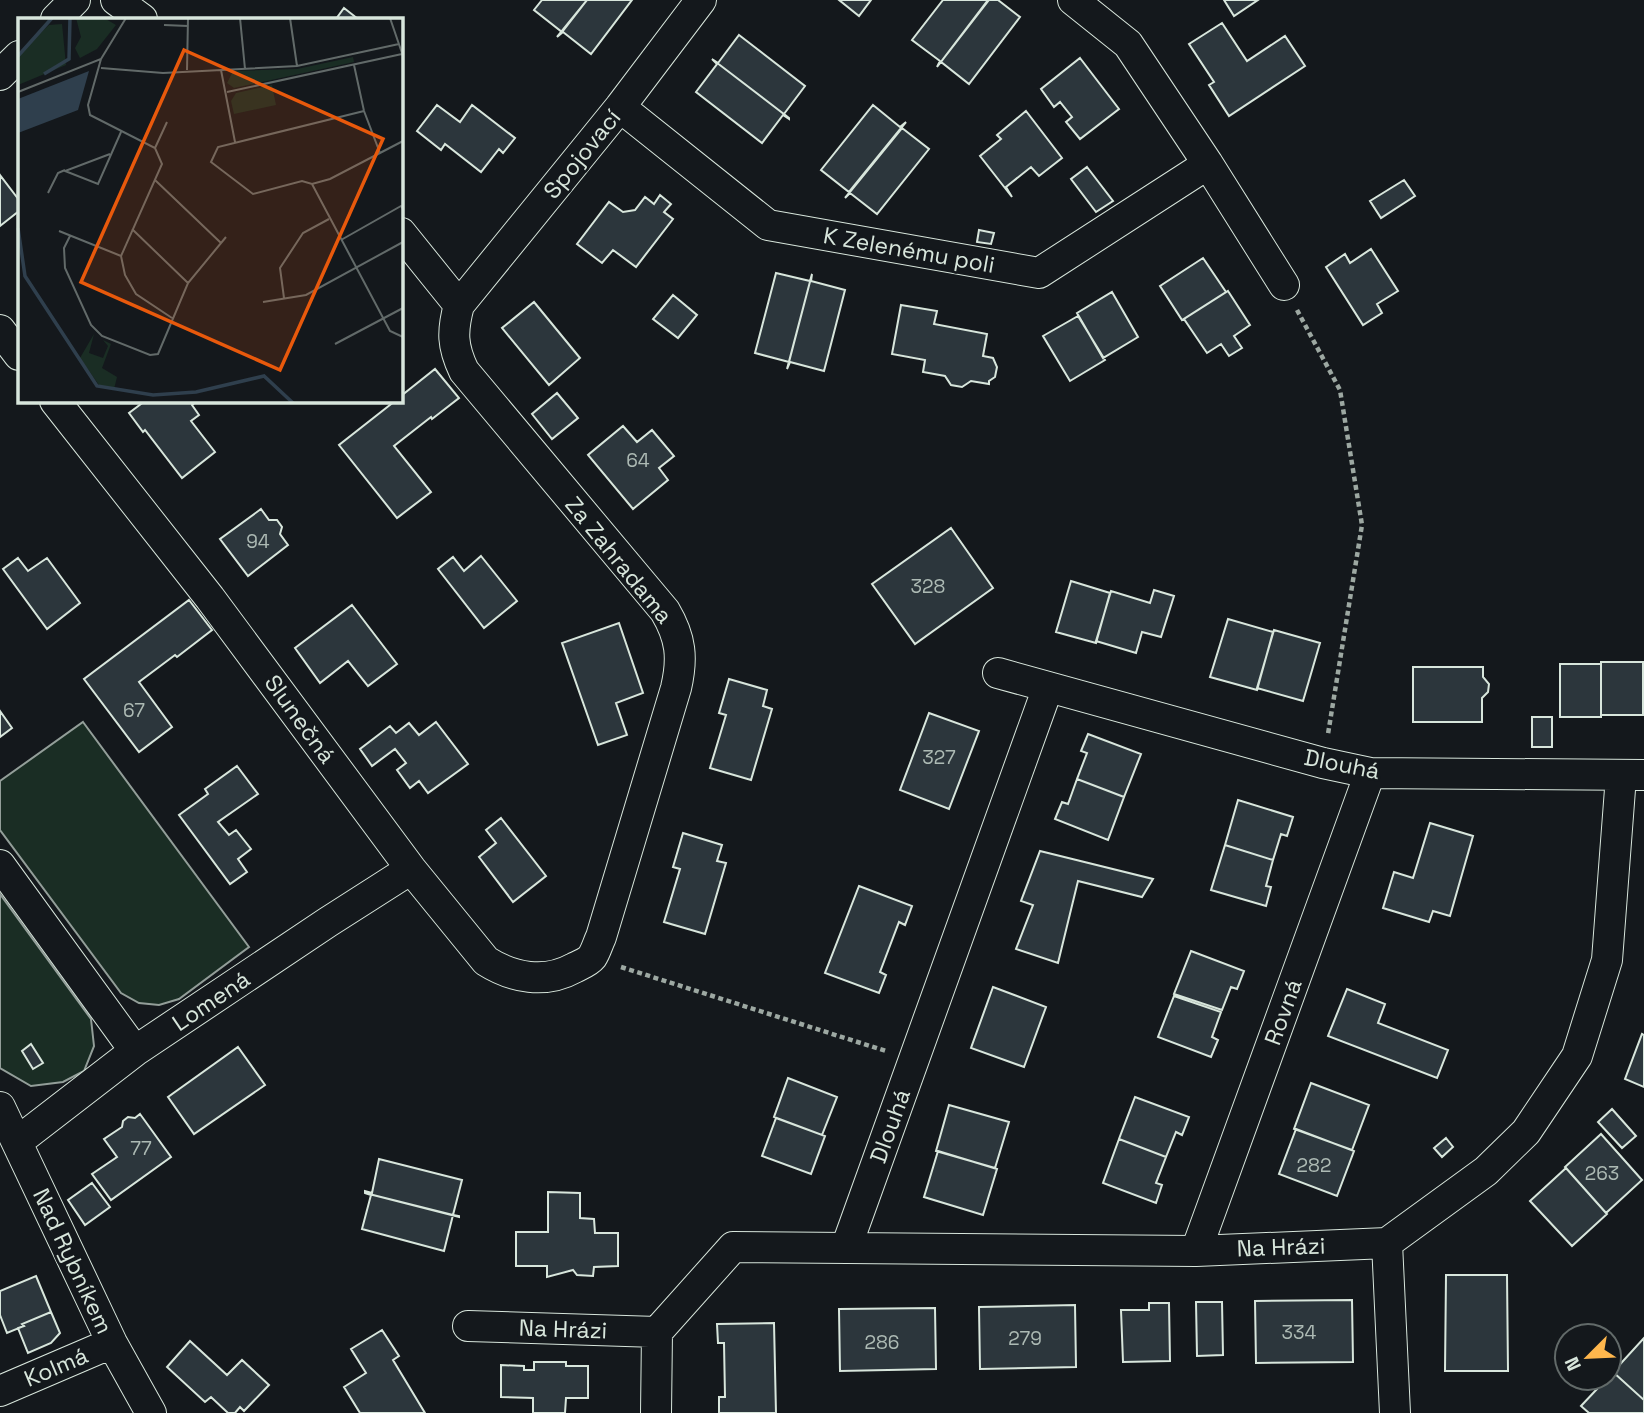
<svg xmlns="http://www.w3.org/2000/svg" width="1644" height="1413" viewBox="0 0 1644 1413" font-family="'Space Grotesk',sans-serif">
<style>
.green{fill:#1a2d24;stroke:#939e99;stroke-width:2}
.building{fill:#2c363c;stroke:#d8e6dc;stroke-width:2}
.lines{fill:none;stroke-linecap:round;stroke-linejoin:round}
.minor-casing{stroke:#d8e6dc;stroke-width:32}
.path{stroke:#9da8a2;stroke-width:4.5;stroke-dasharray:5 3.5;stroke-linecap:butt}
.minor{stroke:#14181c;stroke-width:30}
.labels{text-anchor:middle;stroke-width:5;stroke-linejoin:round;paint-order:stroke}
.number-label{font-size:19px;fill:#adbab4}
.street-label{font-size:23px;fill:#d8e6dc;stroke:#14181c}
.inset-river{fill:none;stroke:#2f3f4d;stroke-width:3.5}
.inset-road{fill:none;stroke:#626a69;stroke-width:2}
.view{fill:#e8590c;fill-opacity:0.15;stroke:#e8590c;stroke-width:3.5}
.inset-edge{fill:none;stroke:#d8e6dc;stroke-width:3.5}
</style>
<rect width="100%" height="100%" fill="#14181c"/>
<path class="green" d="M83 722 249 947 179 999 159 1005 139 1003 121 993 0 830V781Z
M0 894 91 1019 94 1046 84 1071 63 1082 31 1086 0 1068Z"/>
<path class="building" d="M542 0H587L562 32 534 10Z
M587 0H632L591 54 563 32 557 37Z
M839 0H871L859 16Z
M943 0H988L937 67 940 61 912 40Z
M989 0H998L1020 17 969 84 941 62 937 67Z
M1224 0H1258L1234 16Z
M344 8 358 19H336Z
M1222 23 1247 61 1285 36 1305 66 1229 116 1209 85 1214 82 1189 44Z
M739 35 805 86 784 114 789 118 712 59 718 63Z
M1080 58 1119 109 1080 139 1066 122 1072 117 1060 102 1054 107 1041 89Z
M712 59 789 118V119L783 115 762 143 696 92 717 64Z
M437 105 460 122 472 105 515 138 503 153 499 149 481 172 445 144 441 150 417 131Z
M873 105 900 127 906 122 849 192 821 170Z
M1026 111 1062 158 1039 176 1031 167 1006 187 1012 197 980 156 1001 139 997 135Z
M902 128 929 149 877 214 850 193 845 198Z
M1087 167 1113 201 1096 212 1071 179Z
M0 175 19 200V211L0 226Z
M1404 180 1415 196 1381 218 1370 201Z
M660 195 671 204 664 212 673 219 636 267 613 250 602 263 577 244 609 202 623 212 635 210 645 197 654 204Z
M979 230 994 233 991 244 977 242Z
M1371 249 1398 291 1377 304 1382 313 1363 325 1326 267 1345 254 1350 263Z
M1203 258 1226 292 1182 320 1160 286Z
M776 273 810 281 812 274 789 362 755 353Z
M812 274 811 281 845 290 824 371 790 362 787 369Z
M1228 291 1250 325 1234 336 1242 348 1229 356 1221 344 1207 353 1184 319Z
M1112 292 1138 337 1103 358 1077 313Z
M673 295 697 315 678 338 653 319Z
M534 302 580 358 549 385 502 328Z
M901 305 937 311 934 324 987 334 983 356 993 358 997 367 995 377 989 381V384L971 381 962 387 951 385 945 376 923 372 925 360 892 354Z
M1078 316 1105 360 1070 381 1043 336Z
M435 369 459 398 432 419 431 417 394 446 431 492 397 518 339 445 395 401H401V396Z
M557 393 578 418 552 439 532 414Z
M145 401H197L192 405 199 415 191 421 215 452 182 478 145 430 143 432 129 413Z
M623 426 637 442 652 430 674 456 659 468 668 480 633 509 588 455Z
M261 509 269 520H277L282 527 280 534 288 545 248 576 220 539Z
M951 528 993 588 915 644 872 584Z
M481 556 517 601 484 628 438 569 453 557 464 571Z
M18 558 28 571 47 558 80 603 47 629 3 569Z
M1071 581 1110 593 1096 643 1056 632Z
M1154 590 1174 596 1161 637 1142 632 1136 653 1096 641 1111 591 1150 603Z
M189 600 212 630 177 657 175 655 139 682 172 727 139 752 84 679Z
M352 605 397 664 368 686 348 661 320 683 295 648Z
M1228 619 1273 632 1257 690 1210 677Z
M619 623 643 693 616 703 627 735 598 745 562 643Z
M1274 630 1320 643 1303 701 1257 688Z
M1601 662H1643V715H1601Z
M1560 664H1601V717H1560Z
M1413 667H1483V677L1489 684 1488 692 1482 698V722H1413Z
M729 679 767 690 763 706 772 709 751 780 710 768 726 715 719 713Z
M0 711 12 728 0 737Z
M929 713 979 731 949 809 900 790Z
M1532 717H1552V747H1532Z
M436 722 468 764 428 793 419 781 410 788 397 770 406 763 395 749 372 766 360 749 390 726 396 733 409 723 419 735Z
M1088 734 1141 754 1124 797 1077 779 1087 753 1081 751Z
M237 766 258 794 218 822 229 835 236 830 251 849 238 859 247 872 230 884 179 815 208 794 205 789Z
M1077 779 1124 797 1108 840 1055 819 1062 802 1068 804Z
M1238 800 1293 817 1287 836 1281 834 1273 860 1225 845Z
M501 818 546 876 513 902 479 857 496 843 486 830Z
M1430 823 1473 836 1450 916 1433 911 1429 922 1383 908 1394 872 1413 878Z
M683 833 722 845 717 861 726 863 705 934 664 922 680 869 673 867Z
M1225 845 1273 860 1266 886 1271 887 1266 906 1211 890Z
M1040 851 1153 879 1142 897 1078 881 1058 963 1016 949 1033 905 1021 901Z
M859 886 912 906 905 925 899 922 880 972 886 975 879 993 825 973Z
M1191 951 1244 971 1237 989 1231 987 1222 1010 1174 994Z
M993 987 1046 1007 1024 1067 971 1048Z
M1347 989 1385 1004 1378 1023 1448 1050 1437 1078 1328 1036Z
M1174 996 1221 1012 1212 1037 1218 1040 1211 1057 1158 1037Z
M1642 1034 1644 1035V1087L1625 1079Z
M31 1044 43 1063 33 1069 22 1051Z
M238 1047 265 1085 194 1134 168 1097Z
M788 1078 837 1097 822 1135 774 1117Z
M1311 1083 1369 1105 1352 1150 1294 1129Z
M1135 1097 1189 1117 1182 1135 1176 1132 1166 1157 1119 1139Z
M949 1105 1009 1122 995 1168 936 1151Z
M1612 1109 1636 1136 1622 1148 1598 1122Z
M140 1114 171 1157 111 1200 92 1174 117 1157 104 1139 122 1127 123 1121 128 1117 135 1118Z
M776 1118 825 1136 811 1174 762 1156Z
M1296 1129 1354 1151 1337 1196 1279 1174Z
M1601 1134 1642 1180 1606 1213 1565 1167Z
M1446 1138 1453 1147 1442 1157 1434 1148Z
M1119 1139 1166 1157 1156 1183 1162 1185 1156 1203 1103 1183Z
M938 1151 997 1169 983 1215 924 1197Z
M379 1159 462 1180 453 1215 459 1216V1217L365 1193V1191L372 1193Z
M1566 1168 1607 1214 1572 1246 1530 1201Z
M92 1183 110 1207 85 1225 68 1200Z
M548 1192 580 1193V1218L594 1219 595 1233H618V1266L594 1267 593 1276 577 1275 573 1270 547 1277V1266H516V1232H548Z
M365 1193 453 1215 444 1251 362 1229 371 1195Z
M1446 1275H1507L1508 1371H1445Z
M36 1276 51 1312 22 1324 24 1326 7 1333 0 1315V1291Z
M1352 1300 1353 1362 1256 1363 1255 1301Z
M1196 1302H1222L1223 1355 1197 1356Z
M1149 1303H1169L1170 1361 1123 1362 1121 1310H1149Z
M1075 1305 1076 1367 980 1369 979 1307Z
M935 1308 936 1369 840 1371 839 1309Z
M51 1312 60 1333 51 1343 28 1353 18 1328 24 1326 22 1324Z
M774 1323 776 1413H719V1397H725L724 1343H718L717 1324Z
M382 1330 399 1356 393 1360 425 1413H360L344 1387 366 1373 351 1349Z
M1644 1338V1400L1613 1372Z
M190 1341 227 1375 242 1360 269 1385 244 1411 240 1407 235 1413H228L211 1397 205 1402 167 1367Z
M534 1362H566V1366H588V1398H566L565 1413H533V1398L501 1397V1365L524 1366V1370H534Z
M1613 1372 1644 1400V1413H1589L1581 1406Z"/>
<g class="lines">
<g class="minor-casing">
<path id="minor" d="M116 0 142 19
M1073 0 1128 44 1208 164 1284 285
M56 19 75 0
M0 75 19 56
M620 107 768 225 1039 273 1208 164
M459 305 620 107 701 0
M0 330 19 355
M55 401 210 598 411 869 486 961C513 978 545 984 574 968 580 965 588 962 592 957 596 951 598 943 601 937L676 688C683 658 681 638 665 611L464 371C452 346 452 331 459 305L401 233
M998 673 1323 763 1370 773 1644 775
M0 865 135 1051
M0 1107 112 1343 151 1413
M17 1142 135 1051 328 922 411 869
M1387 1243 1395 1413
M846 1248 1048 687
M1196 1251 1370 773
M468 1326 657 1332
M0 1391 112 1343
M656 1413 657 1332 733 1247 1196 1251 1387 1243 1486 1171 1526 1132 1577 1056 1607 960 1621 776"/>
</g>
<path class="path" d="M1297 310 1340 390 1362 525 1328 734
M621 967 886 1051"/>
<use href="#minor" class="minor"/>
</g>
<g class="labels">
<g class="number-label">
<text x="638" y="467">64</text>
<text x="258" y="548">94</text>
<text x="928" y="593">328</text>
<text x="134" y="717">67</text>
<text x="939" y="764">327</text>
<text x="141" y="1155">77</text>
<text x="1314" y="1172">282</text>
<text x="1602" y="1180">263</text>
<text x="1299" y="1339">334</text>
<text x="1025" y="1345">279</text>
<text x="882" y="1349">286</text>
</g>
<g class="street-label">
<text transform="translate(582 154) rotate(-51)" y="8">Spojovací</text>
<text transform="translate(909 250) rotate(10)" y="8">K Zelenému poli</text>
<text transform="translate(619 560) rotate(51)" y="8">Za Zahradama</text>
<text transform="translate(300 719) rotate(54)" y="8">Slunečná</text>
<text transform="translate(1342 764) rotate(11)" y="8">Dlouhá</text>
<text transform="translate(211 1001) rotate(-34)" y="8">Lomená</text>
<text transform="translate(1283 1012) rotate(-70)" y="8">Rovná</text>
<text transform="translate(890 1126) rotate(-70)" y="8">Dlouhá</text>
<text transform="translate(1281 1247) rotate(-2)" y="8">Na Hrázi</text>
<text transform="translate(73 1261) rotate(65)" y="8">Nad Rybníkem</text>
<text transform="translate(563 1329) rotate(2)" y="8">Na Hrázi</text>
<text transform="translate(56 1367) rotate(-23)" y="8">Kolmá</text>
</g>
</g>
<g transform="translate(18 18)">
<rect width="385" height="385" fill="#14181c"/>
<path d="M58 0H86L98 7 79 31 62 40 57 30 63 19ZM44 6 48 47 0 67V36L31 7ZM335 39 336 44 216 70 209 65 215 53 279 51ZM254 67 258 87 216 96 213 83 218 75ZM76 316 71 335 85 340 90 328 85 322 93 326 84 350 99 359 96 371 81 367 62 340Z" fill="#1a2d24"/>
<path d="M71 53 60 92 0 115V81Z" fill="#2f3f4d"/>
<path class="inset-river" d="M0 38 34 0M26 56 51 41 52 0M0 210 7 258 79 368 135 377 178 374 246 358 275 385"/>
<path class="inset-road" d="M222 0 227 51M272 0 279 48M372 0 385 38M146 7 170 8M83 41 70 87 72 97 137 130 144 146 103 238 107 257 118 276 154 300M336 47 346 93 362 135M83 50 145 55 279 48 381 26M169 52 170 0M203 52 217 124M0 74 83 41 108 0M209 74 384 36M346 93 200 129 193 144 235 176 284 163 294 166 312 161 385 123M137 130 149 104M92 136 47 153 80 166 103 114M137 162 203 225M294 166 372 313 385 319M30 175 40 155 47 152M114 211 170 265M41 213 103 238M52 218 46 230 47 250 73 307 84 318 132 337 140 336 170 265 208 219M323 222 383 188 385 191M266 280 262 250 285 215 311 201M245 284 288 277 385 224M317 326 385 290"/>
<path class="view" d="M166 32 365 121 262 352 63 264Z"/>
<rect width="385" height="385" class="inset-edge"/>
</g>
<g transform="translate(1588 1357) rotate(246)"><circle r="33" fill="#14181c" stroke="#626a69" stroke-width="2"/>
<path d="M0-5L12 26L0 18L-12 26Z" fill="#ffb74d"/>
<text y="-10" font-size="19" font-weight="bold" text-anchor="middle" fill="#d8e6dc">N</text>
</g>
</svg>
